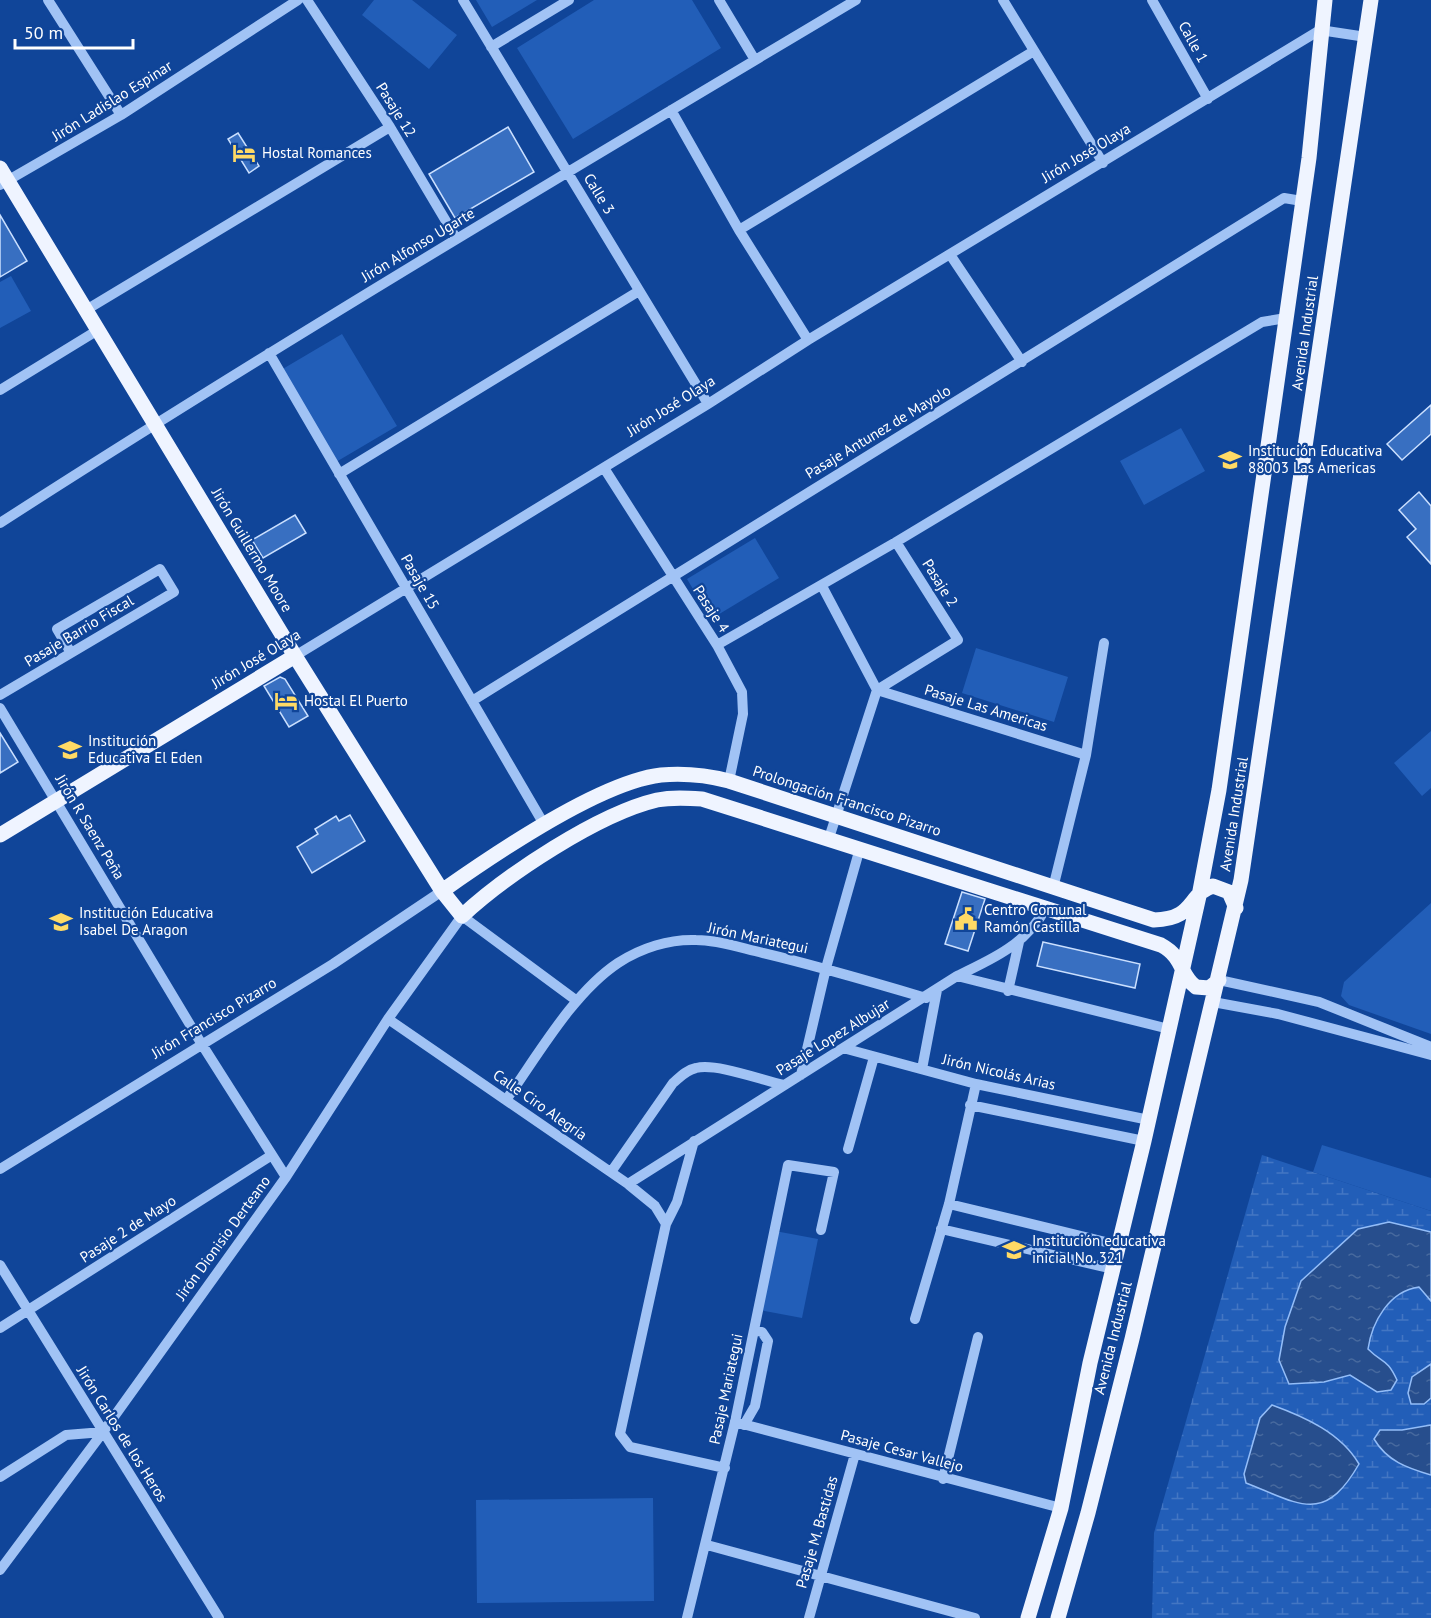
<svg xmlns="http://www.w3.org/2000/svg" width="1431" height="1618" viewBox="0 0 1431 1618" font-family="'PT Sans',sans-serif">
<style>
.wetland{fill:url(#wetland-marsh)}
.park{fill:#225eb8}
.water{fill:url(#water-ripples);stroke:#93bdf8;stroke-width:1.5}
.building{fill:#386fc1;stroke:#cadffe;stroke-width:1.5}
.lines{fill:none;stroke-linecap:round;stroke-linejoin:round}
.minor{stroke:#a1c3f5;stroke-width:10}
.major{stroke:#eff4ff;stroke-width:15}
.labels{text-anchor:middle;stroke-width:4.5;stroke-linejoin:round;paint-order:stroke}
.street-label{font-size:15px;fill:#fff;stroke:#104599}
.poi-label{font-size:15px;fill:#fff;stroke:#104599;text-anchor:start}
</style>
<defs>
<pattern id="wetland-marsh" width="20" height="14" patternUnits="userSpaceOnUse" patternTransform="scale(1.5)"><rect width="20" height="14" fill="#225eb8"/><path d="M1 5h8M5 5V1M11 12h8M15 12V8" fill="none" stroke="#4376c3"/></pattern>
<pattern id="water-ripples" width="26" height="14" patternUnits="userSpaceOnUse" patternTransform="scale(1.5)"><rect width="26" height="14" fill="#274e8d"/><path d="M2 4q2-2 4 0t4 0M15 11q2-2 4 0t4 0" fill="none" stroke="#47699e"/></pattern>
</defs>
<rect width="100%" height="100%" fill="#104599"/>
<path class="wetland" d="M1262 1155 1431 1211V1618H1152L1154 1533Z"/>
<path class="park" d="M374 0H412L457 35 429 69 362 15Z
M476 0H537L492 27Z
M594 0H692L721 48 573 139 517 48Z
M11 276 31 311 0 328V282Z
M342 334 397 426 336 462 281 370Z
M1181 428 1205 471 1144 505 1120 461Z
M755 538 779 578 711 619 687 579Z
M976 648 1068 677 1054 722 962 693Z
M1431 731V788L1422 796 1394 763Z
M1431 903V1034L1349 1005 1341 996 1344 982Z
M1322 1145 1431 1178V1211L1313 1172Z
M775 1231 818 1239 802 1318 760 1310Z
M653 1498 654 1601 477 1603 476 1500Z"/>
<path class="water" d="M1389 1222 1431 1232V1301L1419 1287C1389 1291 1372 1322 1368 1349 1383 1364 1387 1358 1397 1380L1391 1390 1377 1392 1350 1375 1324 1382 1289 1384 1279 1360 1285 1327 1301 1281 1358 1229Z
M1431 1364V1398L1424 1404H1411L1408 1393 1412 1377Z
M1272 1405C1305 1417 1341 1433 1359 1464 1324 1525 1300 1504 1246 1483L1244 1474 1260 1418Z
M1431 1425V1475C1407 1468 1387 1461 1374 1439L1380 1430H1402Z"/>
<path class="building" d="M508 127 534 172 455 218 429 174Z
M238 133 259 166 249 173 228 139Z
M0 215 27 261 0 277Z
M1431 405V434L1402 460 1387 444Z
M1419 492 1431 506V564L1407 537 1416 529 1399 510Z
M295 515 306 533 263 558 252 540Z
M280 677 285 679 308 716 289 727 264 686Z
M0 733 18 762 0 773Z
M350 815 365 841 312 873 297 847 318 834 315 829 336 816 339 821Z
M962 892 985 899 968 951 945 944Z
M1043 942 1140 964 1135 988 1037 966Z"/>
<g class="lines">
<path class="minor" d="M48 0 121 115
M307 0 390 127 456 238
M463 0 708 404
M719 0 755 60
M1003 0 1103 163
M1152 0 1208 99
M491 47 569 0
M671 110 739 230 808 340
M0 185 121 115 298 0
M739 230 1034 51
M951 256 1022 362
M86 310 390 127
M269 353 545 826
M0 390 98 330
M604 468 717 645 742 692 743 714 729 781
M339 474 639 291
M0 523C281 342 569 171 856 0
M822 586 877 690 829 838
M717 645 896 542 1262 322 1286 318
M295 656 708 404 808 340 1320 30 1366 37
M877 690 1086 755
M877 690 958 640 896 542
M0 695 174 592 160 569 57 629 71 653
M472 701 1284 198 1302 201
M0 708 201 1043 286 1177
M1053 888 1086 755 1104 643
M957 976 1169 1029
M1219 980 1319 1002 1431 1047
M1008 991 1019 942
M1213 1002 1278 1014 1431 1055
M388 1019 628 1184 655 1206 666 1224
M843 1048 976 1084 1149 1120
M922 1069 937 990
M801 1075 826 968 860 848
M506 1100C538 1055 573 993 618 963 641 948 669 939 696 940 718 940 741 948 763 953 818 966 872 982 926 998
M970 1105 1144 1141
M694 1141 677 1202 666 1224 620 1434 630 1447 725 1468
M848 1149 874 1057
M0 1169 333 964 442 891
M611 1172 673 1083C680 1077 686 1070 696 1068 717 1063 761 1080 784 1085
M628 1184 957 976C993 959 1026 944 1046 908
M949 1204 1118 1245
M941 1229 1113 1269
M0 1265 219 1618
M915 1319 949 1204 976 1084
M0 1328 272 1155
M735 1422 1061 1508
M744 1425 755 1406 768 1341 762 1332 754 1330
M0 1477 66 1435 103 1432
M943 1479 978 1337
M707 1545 975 1618
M0 1570 103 1432 286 1177 388 1019 462 916 577 1001
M687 1618 735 1422 788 1165 834 1172 821 1230
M809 1618 855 1454"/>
<path class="major" d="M0 168 295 656 442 891 462 916C506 875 598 814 657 800 672 797 687 798 702 799L1161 945C1185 958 1179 975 1196 987L1209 988 1219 980
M0 835 295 656
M442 891C493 855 600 782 661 775 684 773 706 775 729 781L1154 920C1196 919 1187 894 1213 886L1229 892 1236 908
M1028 1618 1061 1508 1090 1363 1144 1141 1199 896 1219 790 1309 158 1325 0
M1058 1618 1088 1513 1132 1339 1241 880 1371 0"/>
</g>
<defs>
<g id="hotel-bare" transform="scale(1.8)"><path d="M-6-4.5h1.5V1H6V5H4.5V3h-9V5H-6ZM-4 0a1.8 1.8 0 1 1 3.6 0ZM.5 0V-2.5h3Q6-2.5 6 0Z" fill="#ffda65" stroke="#104599" stroke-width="2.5" paint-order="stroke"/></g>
<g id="school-bare" transform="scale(1.8)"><path d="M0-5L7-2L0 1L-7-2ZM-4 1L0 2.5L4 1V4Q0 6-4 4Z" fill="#ffda65" stroke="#104599" stroke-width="2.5" paint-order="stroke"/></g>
<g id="civic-bare" transform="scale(1.8)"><path d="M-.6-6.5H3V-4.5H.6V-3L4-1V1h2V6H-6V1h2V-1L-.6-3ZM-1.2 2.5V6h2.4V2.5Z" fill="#ffda65" stroke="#104599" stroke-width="2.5" paint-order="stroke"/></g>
</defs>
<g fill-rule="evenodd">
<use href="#hotel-bare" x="244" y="153"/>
<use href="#school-bare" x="1230" y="460"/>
<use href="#hotel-bare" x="286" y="701"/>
<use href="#school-bare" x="70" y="750"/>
<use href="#civic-bare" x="966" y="919"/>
<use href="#school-bare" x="61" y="922"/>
<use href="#school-bare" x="1014" y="1250"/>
</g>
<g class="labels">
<g class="street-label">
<text transform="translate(1193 42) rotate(61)" y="5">Calle 1</text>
<text transform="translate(112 101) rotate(-32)" y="5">Jirón Ladislao Espinar</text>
<text transform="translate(396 110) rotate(58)" y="5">Pasaje 12</text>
<text transform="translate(1086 153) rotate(-31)" y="5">Jirón José Olaya</text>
<text transform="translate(599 194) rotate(59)" y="5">Calle 3</text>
<text transform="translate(418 245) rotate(-31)" y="5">Jirón Alfonso Ugarte</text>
<text transform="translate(1305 333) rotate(-82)" y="5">Avenida Industrial</text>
<text transform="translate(671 406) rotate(-32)" y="5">Jirón José Olaya</text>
<text transform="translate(878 432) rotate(-31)" y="5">Pasaje Antunez de Mayolo</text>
<text transform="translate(252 550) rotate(59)" y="5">Jirón Guillermo Moore</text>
<text transform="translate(420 582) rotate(60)" y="5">Pasaje 15</text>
<text transform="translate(940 583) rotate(58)" y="5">Pasaje 2</text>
<text transform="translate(711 609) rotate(57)" y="5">Pasaje 4</text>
<text transform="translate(79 631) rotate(-31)" y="5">Pasaje Barrio Fiscal</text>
<text transform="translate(256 659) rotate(-31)" y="5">Jirón José Olaya</text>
<text transform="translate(986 708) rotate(17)" y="5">Pasaje Las Americas</text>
<text transform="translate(847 801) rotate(18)" y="5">Prolongación Francisco Pizarro</text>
<text transform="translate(1234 814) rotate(-81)" y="5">Avenida Industrial</text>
<text transform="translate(90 827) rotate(59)" y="5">Jirón R Saenz Peña</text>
<text transform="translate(758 938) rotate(12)" y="5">Jirón Mariategui</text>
<text transform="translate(214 1018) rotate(-31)" y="5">Jirón Francisco Pizarro</text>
<text transform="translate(833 1037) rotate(-32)" y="5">Pasaje Lopez Albujar</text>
<text transform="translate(999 1072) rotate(13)" y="5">Jirón Nicolás Arias</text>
<text transform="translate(540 1105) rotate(35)" y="5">Calle Ciro Alegría</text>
<text transform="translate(128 1229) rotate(-33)" y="5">Pasaje 2 de Mayo</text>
<text transform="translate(223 1238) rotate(-54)" y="5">Jirón Dionisio Derteano</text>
<text transform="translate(1113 1338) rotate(-76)" y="5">Avenida Industrial</text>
<text transform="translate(726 1389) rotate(-78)" y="5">Pasaje Mariategui</text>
<text transform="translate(122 1434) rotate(58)" y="5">Jirón Carlos de los Heros</text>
<text transform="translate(902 1451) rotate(15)" y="5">Pasaje Cesar Vallejo</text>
<text transform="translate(817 1532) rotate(-74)" y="5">Pasaje M. Bastidas</text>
</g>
<g class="poi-label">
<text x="262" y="158">Hostal Romances</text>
<text x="1248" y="456">Institución Educativa<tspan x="1248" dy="17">88003 Las Americas</tspan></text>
<text x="304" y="706">Hostal El Puerto</text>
<text x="88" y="746">Institución<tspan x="88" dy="17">Educativa El Eden</tspan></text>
<text x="984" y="915">Centro Comunal<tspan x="984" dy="17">Ramón Castilla</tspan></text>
<text x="79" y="918">Institución Educativa<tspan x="79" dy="17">Isabel De Aragon</tspan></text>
<text x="1032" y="1246">Institución educativa<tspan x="1032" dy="17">inicial No. 321</tspan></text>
</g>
</g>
<path d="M15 39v9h118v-9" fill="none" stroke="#ffffff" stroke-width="3"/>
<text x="24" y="39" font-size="18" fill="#ffffff" stroke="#104599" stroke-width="4.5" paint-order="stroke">50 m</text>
</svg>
